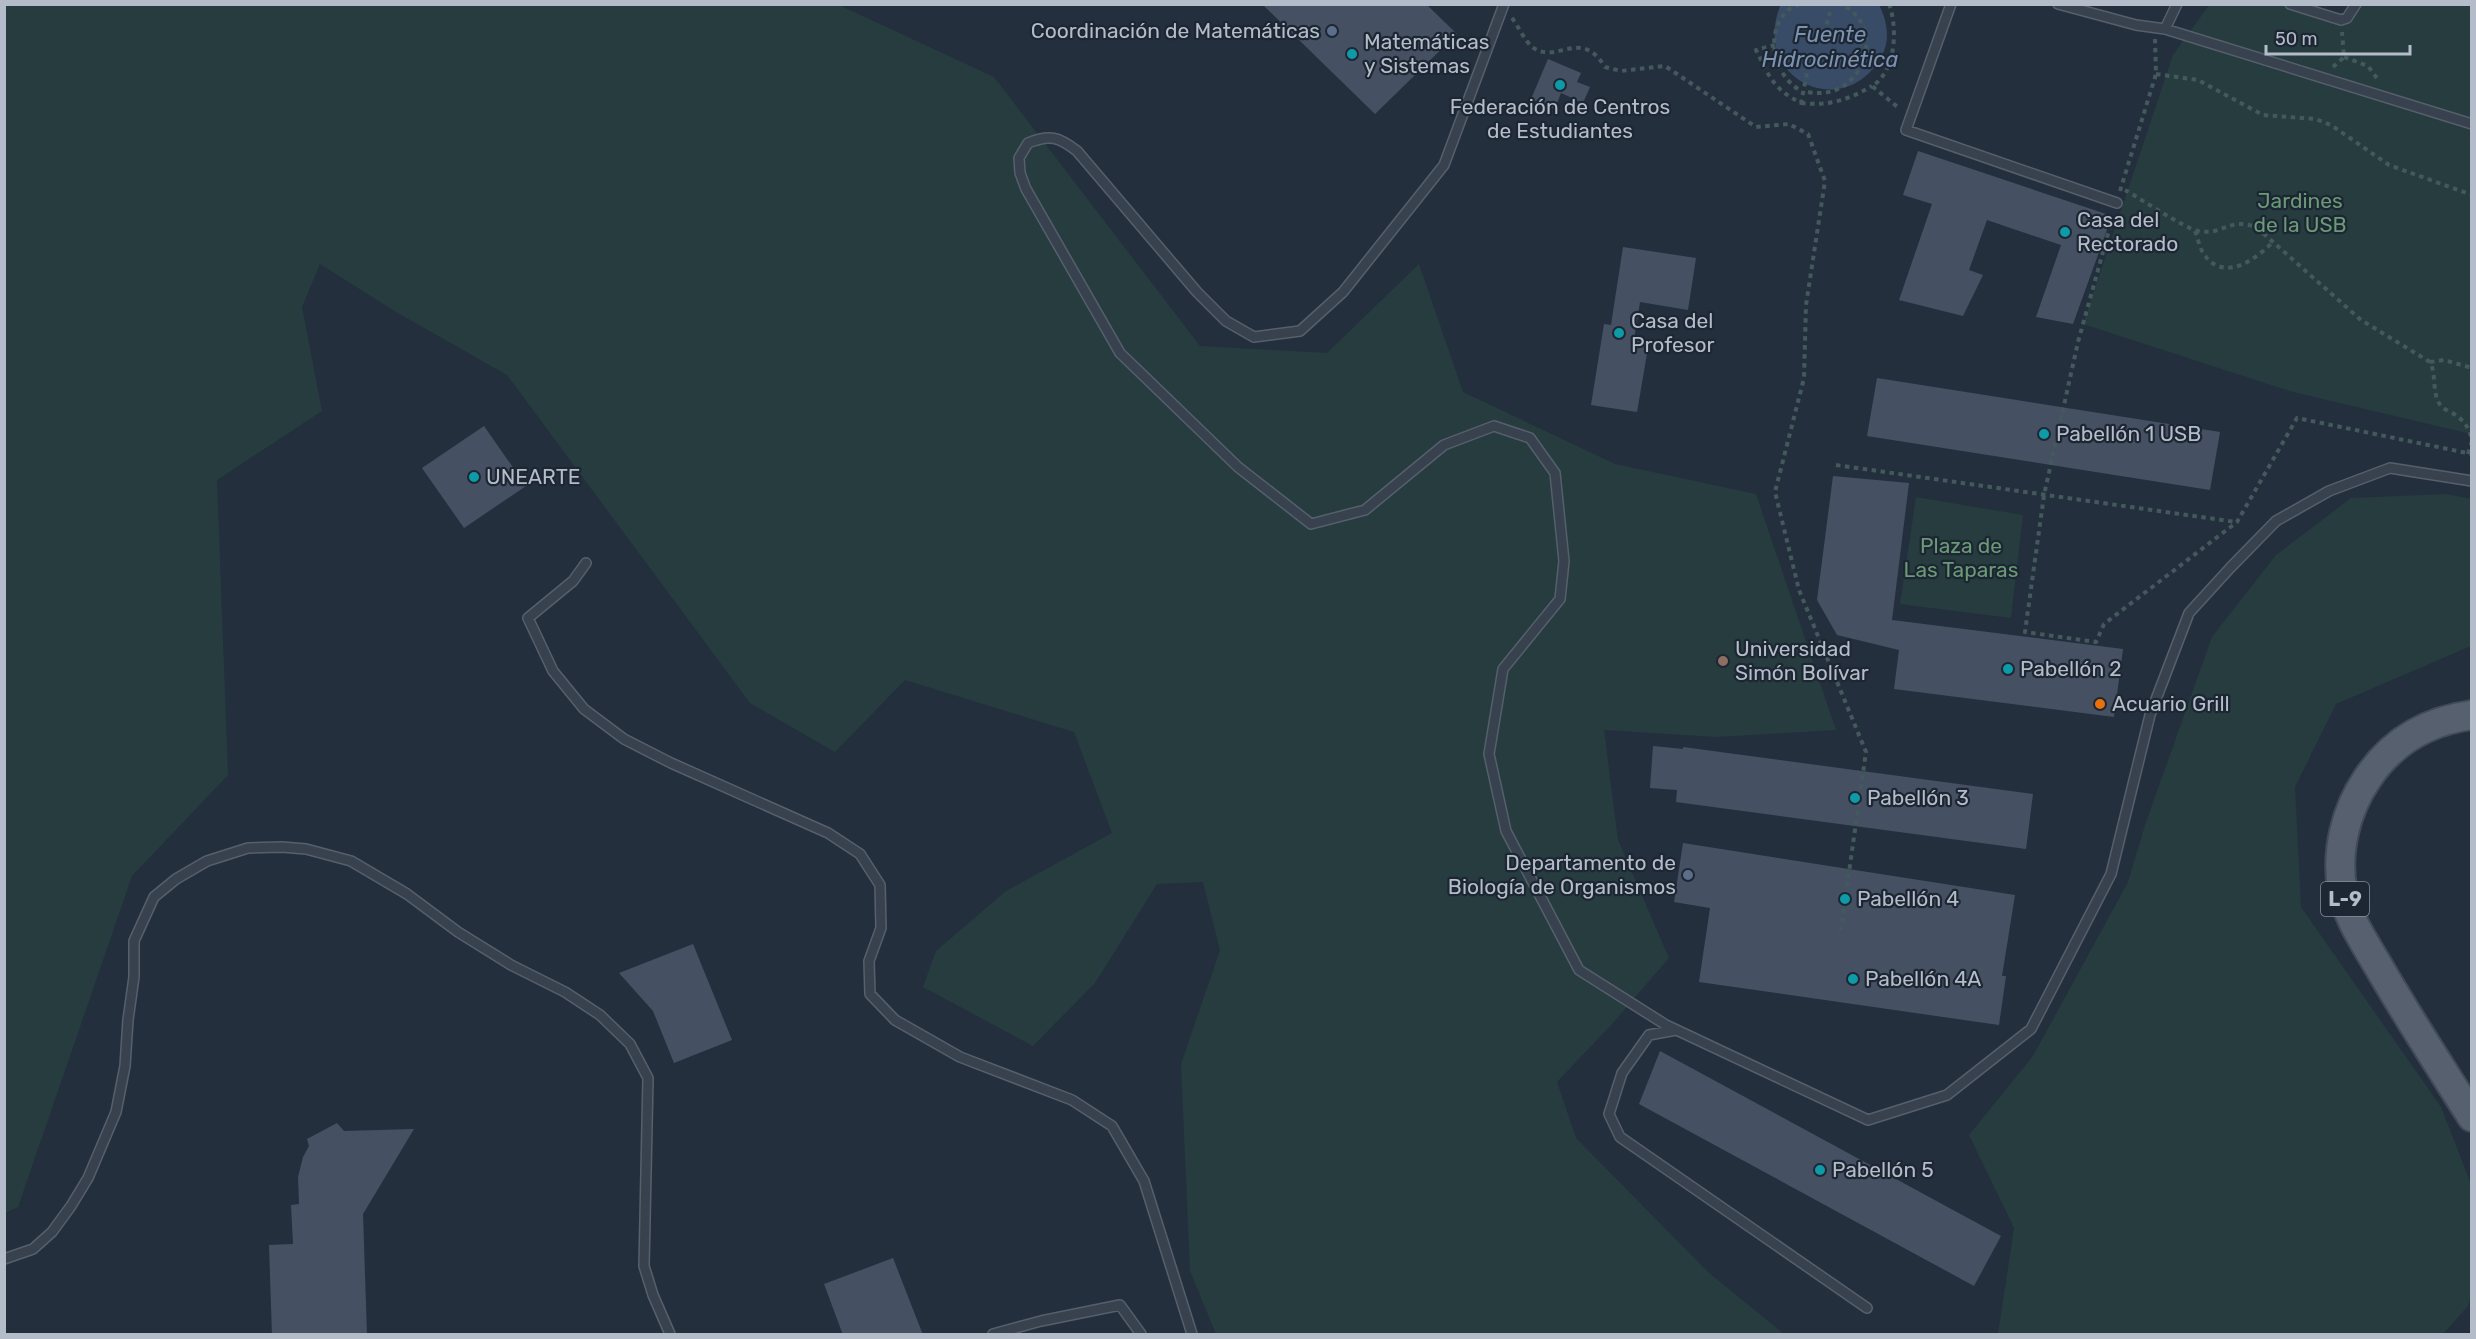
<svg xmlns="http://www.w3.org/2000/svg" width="2476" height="1339" viewBox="0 0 2476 1339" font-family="Rubik,sans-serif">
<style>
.green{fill:#263c3f}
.water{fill:#394c67}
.building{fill:#455162}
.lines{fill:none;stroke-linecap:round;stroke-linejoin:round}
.lane-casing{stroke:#565f6c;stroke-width:12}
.primary-casing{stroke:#414a57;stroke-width:32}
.path{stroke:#44595c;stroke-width:4;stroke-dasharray:4.5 4.5;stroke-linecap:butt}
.lane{stroke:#38414e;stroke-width:9}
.primary{stroke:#56606e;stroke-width:28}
.service-dot{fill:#5c6f8a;stroke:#1d2633;stroke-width:2}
.culture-dot{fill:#0f9aa8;stroke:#1d2633;stroke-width:2}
.education-dot{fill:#8d6e63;stroke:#1d2633;stroke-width:2}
.food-dot{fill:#e8710a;stroke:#1d2633;stroke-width:2}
.labels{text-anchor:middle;stroke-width:4.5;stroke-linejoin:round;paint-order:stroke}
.shield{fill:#1d2633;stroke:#878f9c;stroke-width:1.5}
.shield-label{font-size:20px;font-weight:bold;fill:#b4bcc9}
.poi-label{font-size:21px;fill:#b4bcc9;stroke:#1d2633;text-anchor:start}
.park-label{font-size:21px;fill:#6b9a76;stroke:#1d2633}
.water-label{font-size:22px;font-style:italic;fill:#7c92b1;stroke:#1d2633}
</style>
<rect width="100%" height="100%" fill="#242f3e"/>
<path class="green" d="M5 5H839L994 77 1200 346 1327 353 1419 264 1463 392 1615 464 1756 494 1836 730 1716 737 1604 730 1618 840 1669 958 1612 1024 1557 1082 1576 1138 1708 1272 1784 1334H1216L1190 1271 1181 1064 1220 950 1203 882 1157 884 1095 983 1033 1046 923 987 936 951 1006 891 1112 833 1074 732 905 680 835 752 750 703 507 375 396 312 320 264 302 307 322 411 217 480 228 775 132 876 18 1207 5 1213Z
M2209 5H2299L2343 19 2351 5H2471V434L2293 392 2083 324 2173 55Z
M2446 494 2471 499V646L2336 704 2295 787 2301 907 2441 1107 2471 1184 2472 1290 2468 1306 2443 1334H1998L2014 1228 1969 1135 2033 1056 2128 882 2145 825 2212 637 2276 555 2351 498Z
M1916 497 2023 515 2011 618 1900 604Z"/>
<path class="water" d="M1781 4 1879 5C1887 20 1891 41 1881 57 1843 124 1749 78 1781 4Z"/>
<path class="building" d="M1262 4H1426L1457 34 1375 114Z
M1548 59 1581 73 1577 82 1590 87 1583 103 1561 93 1555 109 1531 99Z
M1918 151 2112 216 2073 324 2036 317 2061 245 1987 220 1969 270 1983 275 1963 316 1899 300 1932 204 1903 195Z
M1623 247 1696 258 1688 310 1640 302 1634 339 1649 342 1637 412 1591 405 1604 324 1611 325Z
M1877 378 2220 432 2210 490 1867 436Z
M484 426 526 486 464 528 422 468Z
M1833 476 1909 483 1892 620 2123 649 2114 717 1894 689 1899 650 1837 635 1817 600Z
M1653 746 1683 749V747L2033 794 2026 849 1676 802 1677 790 1650 788Z
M1683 843 2015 895 2002 976H2006L1999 1025 1699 982 1710 908 1674 902Z
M693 944 732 1040 674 1063 653 1011 619 973Z
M1660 1051 2001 1236 1974 1286 1639 1104Z
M337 1123 344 1131 414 1129 363 1214 367 1335H272L269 1245 293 1244 291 1205 299 1204 298 1177 303 1157 309 1146 307 1139Z
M893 1258 923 1335H843L824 1284Z"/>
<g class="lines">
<g class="lane-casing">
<path id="lane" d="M1504 4 1444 165 1343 292 1300 331 1254 337 1226 321 1197 292 1077 151C1059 137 1050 134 1028 143L1019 158 1020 173 1026 189 1120 353 1238 467 1311 524 1365 510 1444 445 1494 426 1530 438 1555 473 1564 561 1560 599 1503 669 1489 754 1506 831 1579 970 1666 1025 1868 1120 1947 1095 2031 1029 2111 874 2150 715 2189 613 2231 567 2276 521 2329 491 2390 468 2472 481
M1951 4 1906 130 2117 203
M2058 4 2136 25 2165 29 2472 124
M2290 4 2341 20 2347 18 2356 4
M2165 29 2177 4
M586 563 573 581 528 618 553 671 584 709 624 739 671 763 828 833 860 854 880 885 881 928 869 961 870 994 895 1020 960 1057 1072 1100 1112 1126 1144 1181 1192 1334
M1676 1030 1649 1035 1622 1073 1609 1114 1620 1137 1867 1308
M4 1259 33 1249 52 1232 71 1206 88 1178 116 1112 125 1066 128 1020 134 977V941L154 897 176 879 207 861 248 848 282 847 306 849 351 861 407 894 458 932 511 965 565 992 600 1015 630 1044 648 1078 644 1266 653 1295 670 1334
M993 1334 1041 1321 1120 1305 1141 1334"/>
</g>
<g class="primary-casing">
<path id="primary" d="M2472 715C2427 721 2392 741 2367 779 2346 810 2336 850 2342 888 2347 918 2365 943 2380 969 2409 1019 2441 1068 2472 1117"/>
</g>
<path class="path" d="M1889 4C1898 28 1896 72 1872 86L1900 109
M1512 18C1518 26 1524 39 1531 46 1556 67 1580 26 1605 67L1621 71 1665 66 1756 127 1789 124 1808 134 1825 181 1806 305 1804 378 1775 492 1799 590 1866 752 1840 936
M1824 33 1830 12
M1775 45 1756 50C1769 76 1773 89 1801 103L1810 58
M2344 57 2368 66 2379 81
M2333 67 2344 57 2342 32
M2156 74 2198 80 2263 115 2315 119 2331 125 2389 165 2472 195
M1798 89C1773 73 1765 33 1787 11 1790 8 1796 6 1800 4
M1808 92C1863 103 1889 27 1841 4
M1801 103C1830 106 1848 100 1872 86
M2125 190C2141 199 2184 228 2198 231 2224 236 2227 217 2256 227L2361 320 2430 362C2437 375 2431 396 2442 407 2445 410 2451 412 2454 414 2465 421 2469 428 2472 440
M2120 191 2156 74 2155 39
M2113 216 2078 342 2044 495 2025 632 2096 642 2104 624 2237 522 2297 418 2472 454
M2195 231C2198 238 2200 251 2206 257 2227 282 2257 258 2274 241
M2430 362 2444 360 2472 368
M2468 454 2472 441
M1836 465 2236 522"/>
<use href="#lane" class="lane"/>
<use href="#primary" class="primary"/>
</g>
<g class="service-dot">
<circle cx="1332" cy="31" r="6"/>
<circle cx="1688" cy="875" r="6"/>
</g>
<g class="culture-dot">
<circle cx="1352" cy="54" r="6"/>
<circle cx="1560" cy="85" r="6"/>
<circle cx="2065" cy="232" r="6"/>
<circle cx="1619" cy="333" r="6"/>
<circle cx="2044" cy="434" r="6"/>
<circle cx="474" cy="477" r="6"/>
<circle cx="2008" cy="669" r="6"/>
<circle cx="1855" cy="798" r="6"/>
<circle cx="1845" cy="899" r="6"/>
<circle cx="1853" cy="979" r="6"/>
<circle cx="1820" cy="1170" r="6"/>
</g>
<circle class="education-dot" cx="1723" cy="661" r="6"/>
<circle class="food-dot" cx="2100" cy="704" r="6"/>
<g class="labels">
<rect class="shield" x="2321" y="882" width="48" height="34" rx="4.5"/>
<g class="shield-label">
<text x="2345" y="906">L-9</text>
</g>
<g class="poi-label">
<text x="1320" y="38" text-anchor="end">Coordinación de Matemáticas</text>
<text x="1364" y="49">Matemáticas<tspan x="1364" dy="24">y Sistemas</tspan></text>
<text x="1560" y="114" text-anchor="middle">Federación de Centros<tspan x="1560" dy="24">de Estudiantes</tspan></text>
<text x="2077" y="227">Casa del<tspan x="2077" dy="24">Rectorado</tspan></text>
<text x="1631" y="328">Casa del<tspan x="1631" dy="24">Profesor</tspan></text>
<text x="2056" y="441">Pabellón 1 USB</text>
<text x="486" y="484">UNEARTE</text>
<text x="1735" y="656">Universidad<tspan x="1735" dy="24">Simón Bolívar</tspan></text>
<text x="2020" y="676">Pabellón 2</text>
<text x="2112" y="711">Acuario Grill</text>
<text x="1867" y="805">Pabellón 3</text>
<text x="1676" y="870" text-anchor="end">Departamento de<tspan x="1676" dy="24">Biología de Organismos</tspan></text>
<text x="1857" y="906">Pabellón 4</text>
<text x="1865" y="986">Pabellón 4A</text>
<text x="1832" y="1177">Pabellón 5</text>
</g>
<g class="park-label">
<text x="2300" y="208">Jardines<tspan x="2300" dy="24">de la USB</tspan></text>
<text x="1961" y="553">Plaza de<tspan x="1961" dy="24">Las Taparas</tspan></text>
</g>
<g class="water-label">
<text x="1830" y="42">Fuente<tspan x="1830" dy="25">Hidrocinética</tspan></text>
</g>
</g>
<rect width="2476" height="1339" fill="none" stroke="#b4bcc9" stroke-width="12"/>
<path d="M2266 45v9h144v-9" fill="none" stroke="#b4bcc9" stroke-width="3"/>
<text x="2275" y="45" font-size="18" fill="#b4bcc9" stroke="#1d2633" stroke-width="4.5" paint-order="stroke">50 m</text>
</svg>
